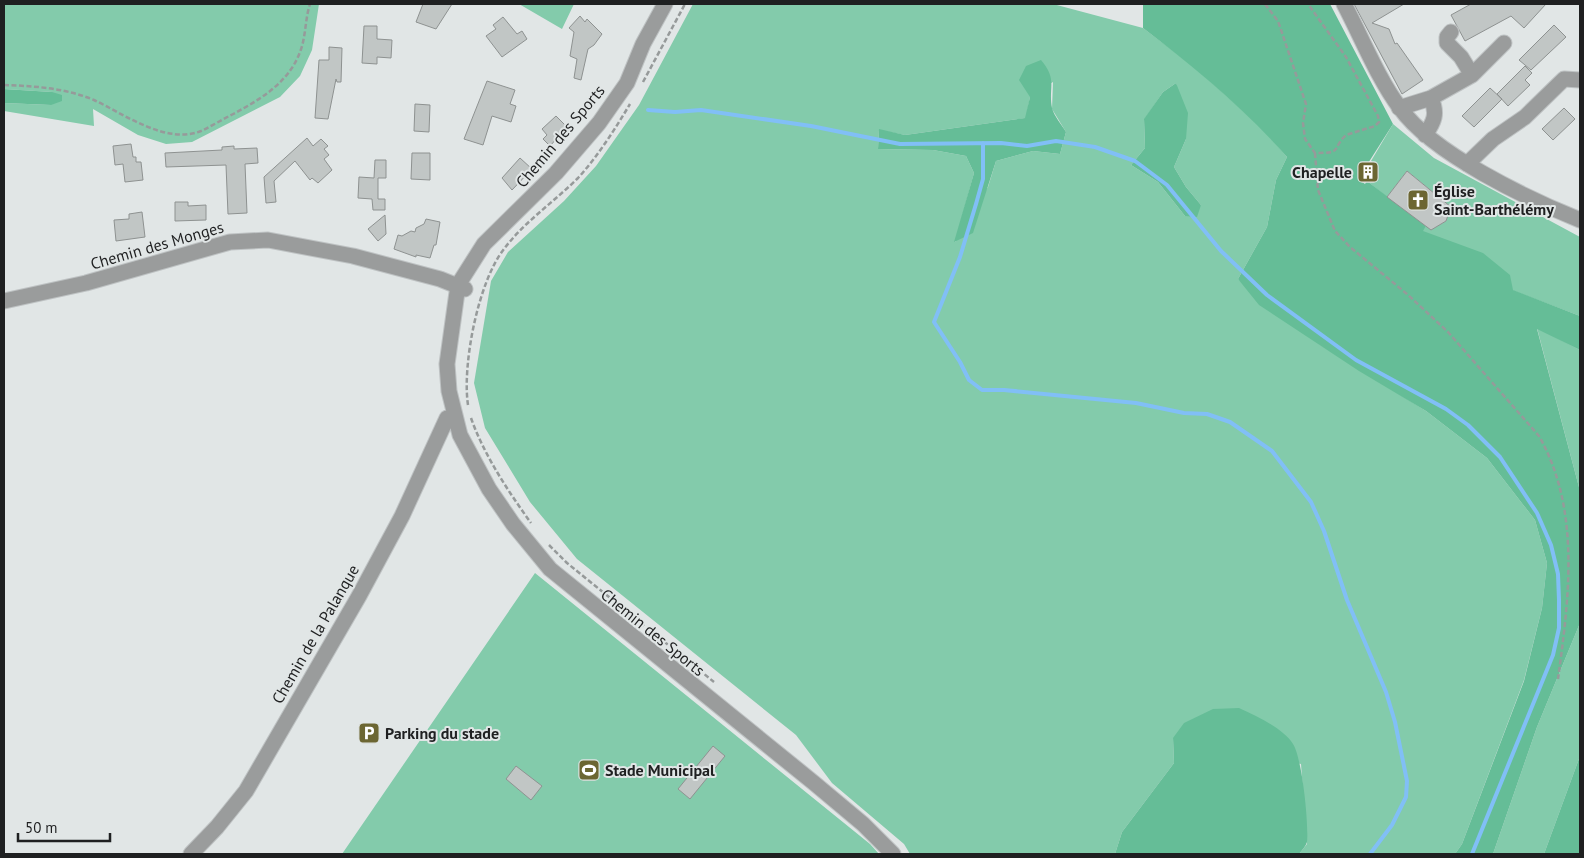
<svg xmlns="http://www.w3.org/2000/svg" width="1584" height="858" viewBox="0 0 1584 858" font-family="'PT Sans',sans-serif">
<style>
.green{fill:#83cbab;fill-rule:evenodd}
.forest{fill:#65bd97}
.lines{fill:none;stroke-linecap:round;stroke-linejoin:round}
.stream{stroke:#81bff6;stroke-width:4}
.building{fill:#c1c6c5;stroke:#8e9291}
.minor-casing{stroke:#bec2c3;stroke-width:17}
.path{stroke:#969a9a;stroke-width:2.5;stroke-dasharray:5 2.5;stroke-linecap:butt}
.minor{stroke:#9a9c9c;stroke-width:15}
.labels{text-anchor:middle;stroke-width:4;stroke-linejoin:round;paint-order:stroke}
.street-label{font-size:16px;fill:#1f2021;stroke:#e1e6e6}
.poi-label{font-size:16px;font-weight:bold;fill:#1f2021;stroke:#e1e6e6;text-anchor:start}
</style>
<rect width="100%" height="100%" fill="#e1e6e6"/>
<path class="green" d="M4 4H319L312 50 300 76 280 97 192 142 166 144 138 135 93 109 94 126 4 111V103L51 105 52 92 4 89Z
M519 4H574L562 29Z
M693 4H1053L1143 28 1192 65 1261 127 1287 157 1276 180 1267 227 1238 279 1319 344 1426 411 1487 458 1535 520 1547 563 1542 608 1524 680 1462 844 1455 854H1299L1307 844 1301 764 1173 738 1174 763 1122 832 1115 854H910L904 844 832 783 796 735 577 559 530 502 485 428 474 383 491 281 508 252 564 201 596 166 639 105ZM1053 82 1052 109 1066 132 1060 154 1033 151 996 161 988 187 955 242 974 173 966 156 933 150 878 149 879 130 905 135 1026 118 1030 97ZM1176 83 1186 139 1174 167 1186 187 1201 205 1185 216 1158 182 1131 165 1145 148 1144 120 1163 92Z
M1393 124 1434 158 1580 237V316L1501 286 1417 237 1426 226 1432 229 1446 221 1450 206 1407 171 1387 197 1367 181 1378 166 1371 161Z
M1537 328 1580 350V491Z
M535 573 870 844 879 854H342Z
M1580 623V756L1544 854H1493L1537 727Z"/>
<path class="forest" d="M1143 4H1330L1393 124 1358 179 1365 184 1367 181 1426 226 1423 231 1483 253 1510 275 1513 290 1580 316V350L1537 329 1580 491V623L1537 727 1493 854H1455L1462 844 1524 681 1542 608 1547 563 1535 520 1487 458 1426 411 1359 371 1259 305 1238 279 1267 227 1276 180 1287 157C1244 108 1194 67 1143 28Z
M1041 60C1058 80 1048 87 1052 108 1054 116 1062 125 1066 132L1060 154 1033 151 996 161 973 233 954 242 974 173 966 156 933 150 878 149 879 129 905 135 1025 118 1030 97 1019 80 1026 66Z
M1176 83 1188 113 1186 139 1174 167 1186 187 1201 205 1197 217 1185 216 1158 182 1131 165 1145 148 1144 119 1163 92Z
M4 89 52 92 62 95V101L51 105 4 103Z
M1239 708C1256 716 1283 728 1293 744 1302 757 1309 825 1307 842 1306 846 1302 850 1299 854H1115L1122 832 1174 763 1173 738 1184 723 1213 709Z
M1580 756V854H1544Z"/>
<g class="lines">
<path class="stream" d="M648 110 675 112 701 110 811 126 900 144 1001 143 1027 146 1056 141 1095 147 1135 161 1167 185 1221 251 1267 295 1356 360 1446 409 1468 425 1500 457 1537 513 1551 545 1558 574 1559 600V628L1553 655 1472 854
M983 143V179L976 204 960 257 934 322 960 362 969 380 982 390H1004L1136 403 1184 413 1207 414 1230 422 1272 451 1311 502 1324 531 1347 600 1386 692 1395 722 1407 781 1406 797 1392 825 1370 854"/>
</g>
<path class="building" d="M423 4H452L436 29 416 22Z
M1354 4H1404L1372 23 1389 29 1395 44 1397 43 1423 80 1402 94Z
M1471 4H1546L1524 28 1511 16 1465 41 1451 15Z
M580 16 585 22 587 19 602 34 594 45 588 49 581 80 574 78 577 59 570 56 574 32 569 28Z
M503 17 517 34 522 31 527 39 502 57 486 36 496 29 493 25Z
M1554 25 1566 37 1531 70 1519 60Z
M364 26H377V39L392 40 391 58 377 57V64L362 63Z
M329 47 342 48 341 82H337L336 79 328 119 315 118 319 60H329Z
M1525 66 1532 73 1525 80 1530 85 1508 106 1497 94Z
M487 81 515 90 510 104 516 106 511 122 492 116 483 145 464 139Z
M1490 88 1502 99 1474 127 1462 116Z
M415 104 430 105 429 132 414 131Z
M1564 108 1575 119 1553 140 1542 129Z
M556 116 567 127 550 146 543 139 547 135 542 129Z
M307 138 313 146 321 139 328 146 324 149 329 155 324 159 332 170 318 183 312 178 310 180 295 161 274 181 276 202 266 203 264 177Z
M131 144 133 157H136V162H141L143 180 125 182 123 164 115 165 113 146Z
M234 146V149L257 148 258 163 245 164 247 213 228 214 226 165 166 167 165 153 222 150V147Z
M412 153H430V180L411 179Z
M520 158 532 169 512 190 502 178Z
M375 160H386V178H378V199H385V210H373L372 199 358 198 359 177 374 178Z
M1407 171 1451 207 1446 221 1431 230 1387 197Z
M175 202H188V206L206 205V220L175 221Z
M142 212 145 237 116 241 114 220 129 219V214Z
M385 215 386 234 378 241 368 229Z
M426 219 440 222 436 245H434L430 258 416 255V257L394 249 398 235 402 236 411 231 415 232 416 228 424 224Z
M713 746 725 756 690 799 678 789Z
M516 766 542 786 531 800 506 779Z"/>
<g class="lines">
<g class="minor-casing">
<path id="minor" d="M665 4 643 44 627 83 599 123 556 173 484 244 458 285 447 364 449 391 460 435 489 489 513 524 550 569 814 783 863 824 893 854
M1344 4C1361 36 1378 79 1400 108 1433 154 1528 199 1580 220
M1451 32 1447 37V43L1461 57 1472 75
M1431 98 1472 75 1504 43
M1399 108 1431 98C1438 114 1434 122 1425 135
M1467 164 1493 139 1525 117 1564 79 1580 80
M4 301 86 283 230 242 268 240 353 256 440 279 465 289
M191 854 217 827 246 791 359 596 402 516 447 418"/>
</g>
<path class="path" d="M1265 4 1278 21 1306 104 1303 123 1305 139 1315 153C1344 153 1331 149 1346 135L1375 126 1379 122 1378 116 1346 57 1308 4
M643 82 685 4
M4 85C34 86 65 88 94 100 124 114 166 145 201 131 212 126 223 119 235 113 261 99 289 82 300 52 306 37 305 19 310 4
M1315 153 1318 190 1335 231 1350 247 1407 294 1448 332 1539 436C1581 510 1569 598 1558 679
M468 405C462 365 478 282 504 249 524 222 554 202 578 178 598 156 615 129 630 104
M471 418C484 455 508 491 531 523
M549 545 567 563 714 682"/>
<use href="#minor" class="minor"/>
</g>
<defs>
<g id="building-square" transform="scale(1.125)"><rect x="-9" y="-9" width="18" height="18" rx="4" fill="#6c6632" stroke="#e1e6e6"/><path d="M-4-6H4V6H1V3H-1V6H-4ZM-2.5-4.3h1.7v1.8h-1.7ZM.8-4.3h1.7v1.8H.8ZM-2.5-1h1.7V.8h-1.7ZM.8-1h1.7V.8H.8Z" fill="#fff"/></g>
<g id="church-square" transform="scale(1.125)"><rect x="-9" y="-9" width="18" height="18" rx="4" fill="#6c6632" stroke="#e1e6e6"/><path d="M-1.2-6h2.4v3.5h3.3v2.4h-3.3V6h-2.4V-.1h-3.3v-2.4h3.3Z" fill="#fff"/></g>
<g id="parking-square" transform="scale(1.125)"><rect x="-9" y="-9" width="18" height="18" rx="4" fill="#6c6632" stroke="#e1e6e6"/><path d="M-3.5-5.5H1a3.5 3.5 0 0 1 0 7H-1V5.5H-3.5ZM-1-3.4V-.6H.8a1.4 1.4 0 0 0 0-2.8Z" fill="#fff"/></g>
<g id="stadium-square" transform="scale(1.125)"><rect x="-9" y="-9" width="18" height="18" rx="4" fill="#6c6632" stroke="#e1e6e6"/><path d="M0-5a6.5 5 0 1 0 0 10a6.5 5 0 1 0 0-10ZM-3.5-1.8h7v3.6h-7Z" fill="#fff"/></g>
</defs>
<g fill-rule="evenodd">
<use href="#building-square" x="1368" y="172"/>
<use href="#church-square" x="1418" y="200"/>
<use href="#parking-square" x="369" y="733"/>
<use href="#stadium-square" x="589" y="770"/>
</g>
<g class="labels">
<g class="street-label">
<text transform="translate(560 136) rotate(-50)" y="6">Chemin des Sports</text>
<text transform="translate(157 245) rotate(-16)" y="6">Chemin des Monges</text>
<text transform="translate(653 632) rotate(39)" y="6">Chemin des Sports</text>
<text transform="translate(315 634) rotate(-60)" y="6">Chemin de la Palanque</text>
</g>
<g class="poi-label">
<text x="1352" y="178" text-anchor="end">Chapelle</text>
<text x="1434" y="197">Église<tspan x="1434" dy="18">Saint-Barthélémy</tspan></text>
<text x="385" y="739">Parking du stade</text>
<text x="605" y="776">Stade Municipal</text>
</g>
</g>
<rect width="1584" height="858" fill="none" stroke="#1f2021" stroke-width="10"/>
<path d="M18 833v8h92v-8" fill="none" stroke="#1f2021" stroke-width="2.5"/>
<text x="25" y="833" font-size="15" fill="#1f2021" stroke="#e1e6e6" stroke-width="4" paint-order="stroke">50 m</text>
</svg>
